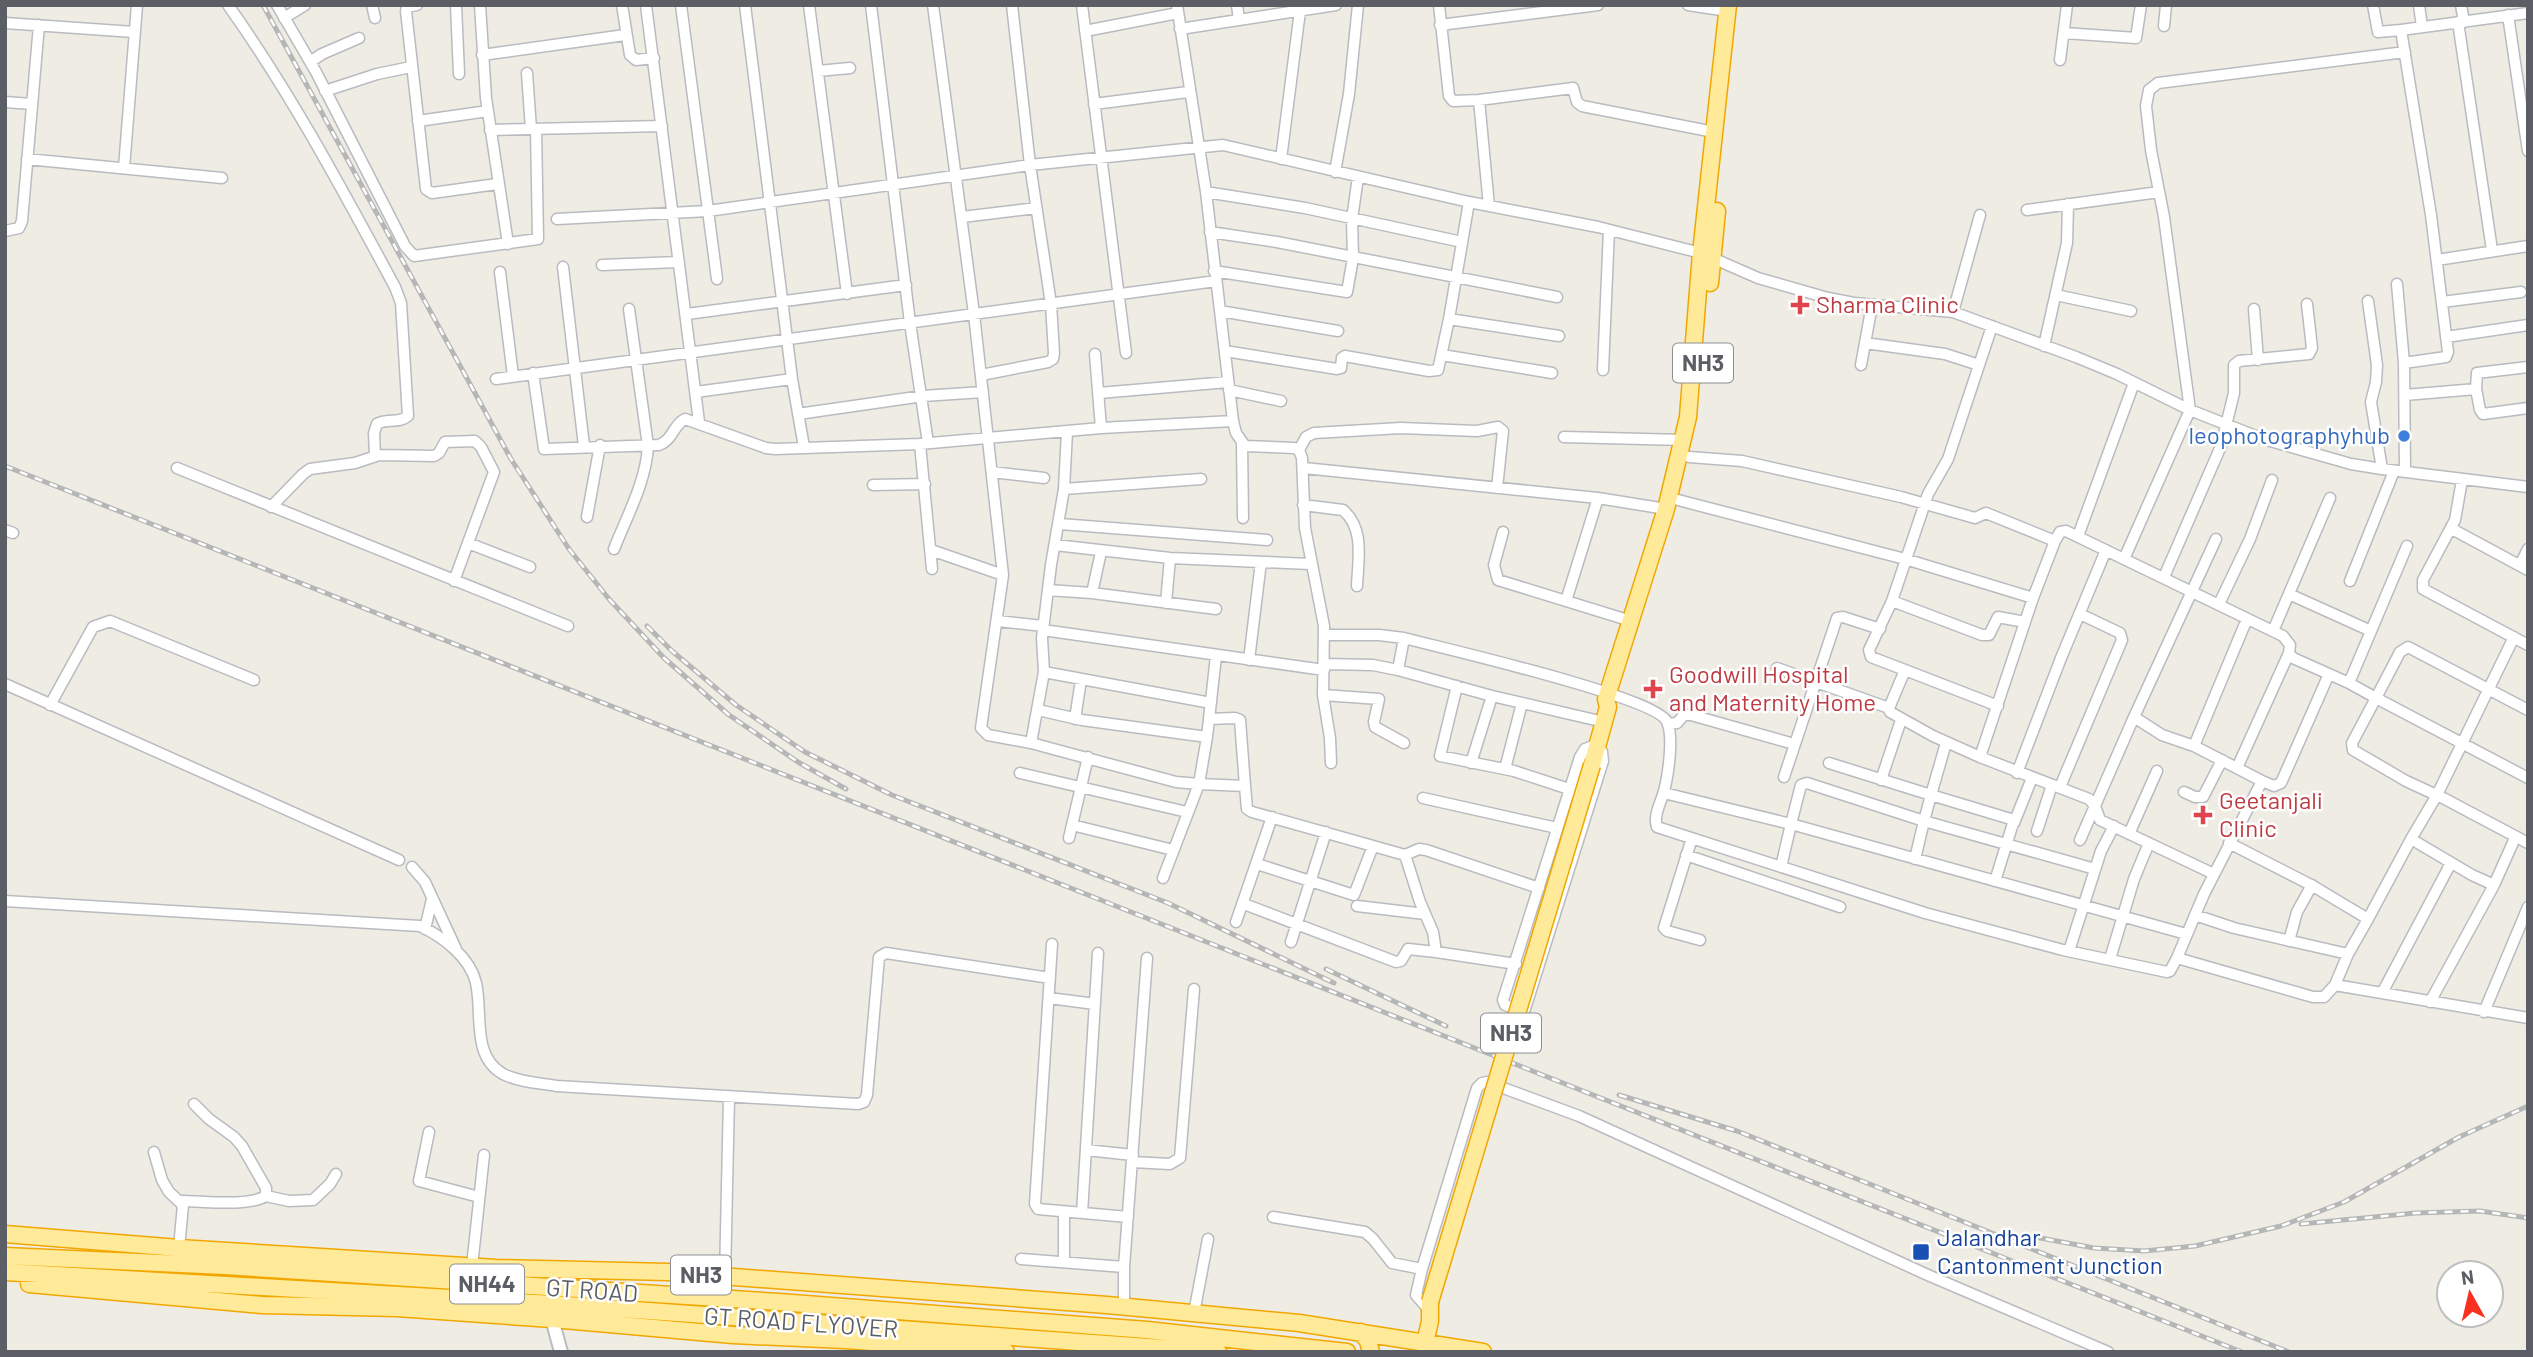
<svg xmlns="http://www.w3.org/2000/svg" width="2533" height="1357" viewBox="0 0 2533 1357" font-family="Barlow,sans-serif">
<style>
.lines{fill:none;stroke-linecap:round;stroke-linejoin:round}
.minor-casing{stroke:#b8bbc0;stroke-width:13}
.tertiary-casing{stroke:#b8bbc0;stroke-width:16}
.trunk-casing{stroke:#f2a700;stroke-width:19}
.minor{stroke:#fff;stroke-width:10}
.tertiary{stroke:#fff;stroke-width:12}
.trunk{stroke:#ffea99;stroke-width:16}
.rail-casing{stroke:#b5b6b6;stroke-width:5}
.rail{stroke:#fff;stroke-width:2.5;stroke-dasharray:8;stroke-linecap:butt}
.trunk-bridge-casing{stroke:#f2a700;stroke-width:19;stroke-linecap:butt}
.trunk-bridge{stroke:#ffea99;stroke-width:16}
.health-dot{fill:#e0444e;stroke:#fff;stroke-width:2.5}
.shop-dot{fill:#3f7fe0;stroke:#fff;stroke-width:2.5}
.transit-dot{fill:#1a4fb4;stroke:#fff;stroke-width:2.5}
.labels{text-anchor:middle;stroke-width:5;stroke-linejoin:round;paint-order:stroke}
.shield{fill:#fff;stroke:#8c8f93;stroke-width:2}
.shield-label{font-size:23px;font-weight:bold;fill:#5b5f65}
.health-label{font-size:24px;fill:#be3a42;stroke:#fff;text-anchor:start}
.shop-label{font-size:24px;fill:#366cbe;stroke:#fff;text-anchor:end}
.transit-label{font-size:24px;fill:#164399;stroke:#fff;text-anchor:start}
.street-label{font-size:24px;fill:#5b5f65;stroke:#fff}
</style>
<rect width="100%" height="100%" fill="#efece3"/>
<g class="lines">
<g class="minor-casing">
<path id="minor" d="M228 5C292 95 343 191 395 287L401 303 408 416C399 424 386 418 377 424L374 433 375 456
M277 5 316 72 405 246 414 256 538 239 536 129
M372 5 375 18
M417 5 407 7 406 11 426 189 432 193 497 184
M456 5 459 74
M480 5 486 98 508 244
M622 5 630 55 636 60 654 58
M646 5 699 422
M681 5 717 279
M745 5 792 379 804 447
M809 5 847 294
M871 5 910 323 928 443
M933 5 974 314 1003 575 981 728 988 735 1031 743 1044 672 1042 638 1051 565 1064 489 1067 432
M1082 5 1126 353
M1177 5 1206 192 1233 421 1236 433 1245 446 1294 448 1299 450 1302 458 1305 528 1324 626 1323 695 1330 738 1331 763
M1237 5 1239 20
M1439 5 1449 96 1453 101 1479 100 1573 88 1577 102 1582 106 1714 132
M1688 5 1728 11
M2373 5 2378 32 2401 30
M2419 5 2422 27
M2461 5 2464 22
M2508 15 2528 151
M284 18 305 5
M2458 22 2492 250
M5 23 134 32
M1440 25 1598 5
M2164 26 2166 5
M1180 29 1336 5
M1085 31 1178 13
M2064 33 2136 38 2141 5
M482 55 625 35
M2060 60 2067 5
M310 62 322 54 359 38
M818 71 850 68
M527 73 531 129
M325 91 377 74 411 67
M1479 100 1489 206
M5 102 32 104
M1094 104 1188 92
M418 121 488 111
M490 130 662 126
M27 159 222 178
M1281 159 1300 11
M124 168 137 5
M1335 172 1349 94 1358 5
M1206 192 1305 208 1462 242
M2027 210 2159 192
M962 217 1036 208
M557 219 708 211 1030 165 1223 145 1469 202 1598 227 1701 253 1758 278 1828 298 1854 303 1953 312 2076 357 2117 374 2190 410 2263 439 2351 464 2382 469 2528 487
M5 231 19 228 22 221 39 25
M1210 232 1277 242 1557 297
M2437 260 2528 246
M602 265 679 262
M563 267 584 446
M1214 271 1347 292 1353 258 1352 219 1358 177
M500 272 513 376
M2397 284 2404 363 2405 472
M2056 295 2131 311
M2368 301 2377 365 2376 382 2371 402 2382 469
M2442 302 2521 292
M2254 309 2258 360
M1220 311 1338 331
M1953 312 1980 215
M687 314 906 285
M1449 319 1559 336
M1992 326 1948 459 1928 494 1892 601 1869 650 1871 657 1905 670 1889 708 1890 712 1933 736 1980 757 2089 799 2095 806 2100 820 2214 874
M2446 337 2528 325
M1865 343 1945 354 1979 365
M2044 346 2067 243 2068 204
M1225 351 1337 369 1341 368 1342 358 1345 356 1429 371 1438 370 1449 319 1469 202
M1095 354 1101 428
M1442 355 1552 373
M2404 363 2446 357 2448 352 2431 215 2401 30 2528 13
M1861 365 1872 305
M1603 370 1609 230
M533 373 544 449 659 445C673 440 673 425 685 419L766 448 775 449 920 444 1101 428 1233 421
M981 375 1048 362 1053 359 1054 353 1051 304 1030 165 1012 5
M496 379 1216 281
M2476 389 2480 410 2483 414 2528 408
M1229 390 1281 401
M696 392 792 379
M1099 393 1228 382
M2405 395 2476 389 2477 373 2528 367
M798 414 923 396 983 392
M1564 437 1684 440
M920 444 932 569
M1242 444 1243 518
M1299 450 1306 437 1314 433 1401 428 1477 431 1498 427 1503 431 1497 488
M1689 457 1742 461 1901 497 1975 518 1986 513 2055 541 2060 532 2066 531 2283 636 2290 645 2289 653 2293 658 2349 683 2376 698 2352 743 2353 750 2406 781 2445 799 2528 843
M177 468 568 626
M1304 468 1598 498 1666 509
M992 472 1044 478
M2462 480 2455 520 2423 580V589L2528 645
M873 485 925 484
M1064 489 1201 479
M1678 500 1905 559 2033 598
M1303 505 1343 510C1365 529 1358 560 1357 586
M271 507 303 474 310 469 355 463 379 455 434 456 439 453 445 442 475 441 481 447 494 472 454 581
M587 517 600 445
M1060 524 1267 540
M2452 529 2528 570
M5 530 13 533
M1503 532 1494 565 1498 580 1631 621
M2078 536 2134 383
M468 543 530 567
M1055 545 1170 558 1310 564
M614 549C627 516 646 482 648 446L629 309
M931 550 1003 575
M2124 559 2190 410 2164 217 2151 150 2146 106 2149 90 2158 83 2405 52
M2520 565 2528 549
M2164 577 2221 446 2234 393V365L2239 361 2309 354 2312 348 2307 304
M2350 581 2394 471
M1048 590 1092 593 1101 552
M1092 593 1216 609
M2289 594 2371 631
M1566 601 1598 498
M1892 601 1982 635H1989L1998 617 2025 622
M1166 603 1170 558
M2219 604 2250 539 2272 480
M998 621 1043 626
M1043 630 1324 670
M2273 631 2330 498
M1325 635H1379L1404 638C1441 648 1657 697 1667 722 1674 737 1668 776 1664 791 1661 803 1653 815 1657 827L1925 913 2063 950 2167 972 2170 971 2177 958 2313 997H2324L2335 985 2528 1018
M1249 660 1261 562
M1324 664 1373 665 1398 670 1492 696 1604 722
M1777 668 1889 708
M1398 670 1404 638
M1905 670 1998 706
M1044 672 1211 703
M2349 683 2407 546
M5 684 399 860
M1457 686 1440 756 1514 771 1569 789
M1323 695 1379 699 1374 722 1375 727 1404 743
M50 705 93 627 110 621 254 680
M1038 710 1082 720 1207 737
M2528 710 2408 647 2400 652 2376 698 2528 778
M1075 719 1081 680
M1668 724 1677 723 1684 715H1691L1794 744
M1031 743 1176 782 1199 784 1207 737 1216 656
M1598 744 1602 752 1603 761 1525 1009 1521 1011 1505 1005 1503 1000 1580 757 1585 749Z
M2194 746 2162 735 2134 717 2216 539
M1980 757 2033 598 2055 541
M1471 763 1492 696
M1829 763 1931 795 1946 743
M2237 768 2289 653
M1505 769 1522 703
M1020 773 1187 812
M2017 773 2061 658 2106 550
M1784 777 1837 618 1843 617 1880 629
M1881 780 1901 720
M2262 781 2274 786 2281 783 2329 674
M1245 786 1247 809 1252 812 1405 855 1420 902 1433 932 1436 952 1516 964
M2060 787 2122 640 2120 633 2080 614
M2184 792 2195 797H2203L2222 760
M1664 793 1791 824 1781 867
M1423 798 1557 828
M2014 823 2032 778
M1072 825 1173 850
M2037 831 2052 785
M2129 834 2157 771
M1069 838 1088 757
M1692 838 1664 928 1667 931 1700 940
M2411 839 2472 875 2494 885
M2080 840 2134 717
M2229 843 2313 886 2368 919 2348 954 2335 985
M1405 855 1419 849 1426 850 1539 888
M1686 855 1840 907
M1915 859 1924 821 1807 783 1801 785 1791 824C1922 861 2054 897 2186 934
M1257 864 1354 895 1373 846
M412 867 425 882 456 949
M1163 878 1199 784 1245 786 1240 720 1235 718 1209 719
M1995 881 2014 820 1931 795 1924 821 2095 869
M5 901 420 926C443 937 470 957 476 983 483 1013 471 1056 503 1074 519 1082 539 1083 557 1086L858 1104 864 1102 867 1095 879 957 886 953 1050 978
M1244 904 1396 962 1401 961 1408 949 1436 952
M1357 906 1425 914
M2195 915 2234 928 2348 954
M2368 919 2411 839 2437 795 2514 637
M1236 922 1272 817
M425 929 432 899
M2289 941 2297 912 2312 885
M1291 942 1326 832
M1052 944 1035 1204 1038 1209 1128 1217
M2069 951 2101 851 2114 826
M2177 958 2204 894 2262 781 2194 746 2247 619
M2110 959 2134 879 2149 843
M2382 993 2451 863
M1049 998 1095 1004
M2430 1002 2494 885 2515 838
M2484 1012 2528 907
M429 1132 419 1181 479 1197
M1086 1150 1133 1155
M154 1152 162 1180 169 1192 183 1205 179 1248
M1132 1162 1170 1164 1180 1158 1194 989
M266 1196 289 1201 313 1200 330 1184 336 1174
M182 1201C205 1201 247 1207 266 1196V1188L242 1146 234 1137 209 1119 194 1104
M1082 1213 1098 953
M1273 1217 1365 1232 1373 1239 1392 1263 1422 1269 1477 1088 1482 1083 1487 1082 1579 1116 1930 1276 2108 1352
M1021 1259 1124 1267
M1064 1261V1212
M472 1266 484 1155
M1422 1269 1416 1295 1429 1310
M725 1277 729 1097
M1124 1307V1267L1147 958
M1194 1313 1208 1239"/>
</g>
<g class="tertiary-casing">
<path id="tertiary" d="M552 1312V1319L561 1352"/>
</g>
<g class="trunk-casing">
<path id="trunk" d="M1710 283 1717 211
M1592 765 1608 707 1606 699 1666 509 1688 417 1701 253 1728 5
M5 1234 179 1248 496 1268 668 1272 1107 1305 1299 1323 1483 1352
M5 1256 225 1266 779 1302 1147 1330 1347 1352
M5 1272 552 1304 1218 1352
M29 1284 262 1305 397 1308 552 1319 733 1335 845 1340 1006 1352
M1361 1332 1368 1341 1371 1352
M1423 1352 1430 1321V1302"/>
</g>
<use href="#minor" class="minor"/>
<use href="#tertiary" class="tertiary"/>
<use href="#trunk" class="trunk"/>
<g class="rail-casing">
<path id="rail" d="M263 5 511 459 569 549 609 599 664 658 729 715 798 762 846 789
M5 466 2242 1352
M647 626 672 651 736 705 805 752 892 795 1168 903 1334 983
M1326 969 1446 1026
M1619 1095 1737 1131 2289 1352
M2301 1224 2416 1213 2480 1211 2528 1218
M2030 1236 2094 1248 2144 1251 2195 1246 2281 1226 2344 1202 2459 1137 2528 1106"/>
</g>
<use href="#rail" class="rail"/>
<g class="trunk-bridge-casing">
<path id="trunk-bridge" d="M1430 1302 1592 765"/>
</g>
<use href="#trunk-bridge" class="trunk-bridge"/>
</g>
<g class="health-dot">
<path d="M1796.5 294.5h7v7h7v7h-7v7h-7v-7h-7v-7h7z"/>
<path d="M1649.5 678.5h7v7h7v7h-7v7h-7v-7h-7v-7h7z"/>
<path d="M2199.5 804.5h7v7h7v7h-7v7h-7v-7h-7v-7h7z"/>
</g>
<circle class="shop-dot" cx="2404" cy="436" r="7"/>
<rect class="transit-dot" x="1912" y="1243" width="18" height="18" rx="3.5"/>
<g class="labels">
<g class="shield">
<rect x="1673" y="343.5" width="60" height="39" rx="5"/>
<rect x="1481" y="1013.5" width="60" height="39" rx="5"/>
<rect x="671" y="1255.5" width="60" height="39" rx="5"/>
<rect x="450" y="1264.5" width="74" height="39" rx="5"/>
</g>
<g class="shield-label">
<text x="1703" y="371">NH3</text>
<text x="1511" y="1041">NH3</text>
<text x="701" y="1283">NH3</text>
<text x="487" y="1292">NH44</text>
</g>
<g class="health-label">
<text x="1816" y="313">Sharma Clinic</text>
<text x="1669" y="683">Goodwill Hospital<tspan x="1669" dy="28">and Maternity Home</tspan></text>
<text x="2219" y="809">Geetanjali<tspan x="2219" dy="28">Clinic</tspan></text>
</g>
<g class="shop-label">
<text x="2390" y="444">leophotographyhub</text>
</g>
<g class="transit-label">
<text x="1937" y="1246">Jalandhar<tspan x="1937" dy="28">Cantonment Junction</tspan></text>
</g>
<g class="street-label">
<text transform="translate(592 1291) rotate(4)" y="8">GT ROAD</text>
<text transform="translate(801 1323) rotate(4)" y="8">GT ROAD FLYOVER</text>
</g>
</g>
<rect width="2533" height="1357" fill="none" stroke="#5b5f65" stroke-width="14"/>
<g transform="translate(2470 1294) rotate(352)"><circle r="33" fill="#ffffff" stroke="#bdbfc1" stroke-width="2"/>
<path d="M0-5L12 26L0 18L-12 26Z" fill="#f83120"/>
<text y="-10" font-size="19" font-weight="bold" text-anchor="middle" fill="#5b5f65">N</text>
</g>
</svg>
